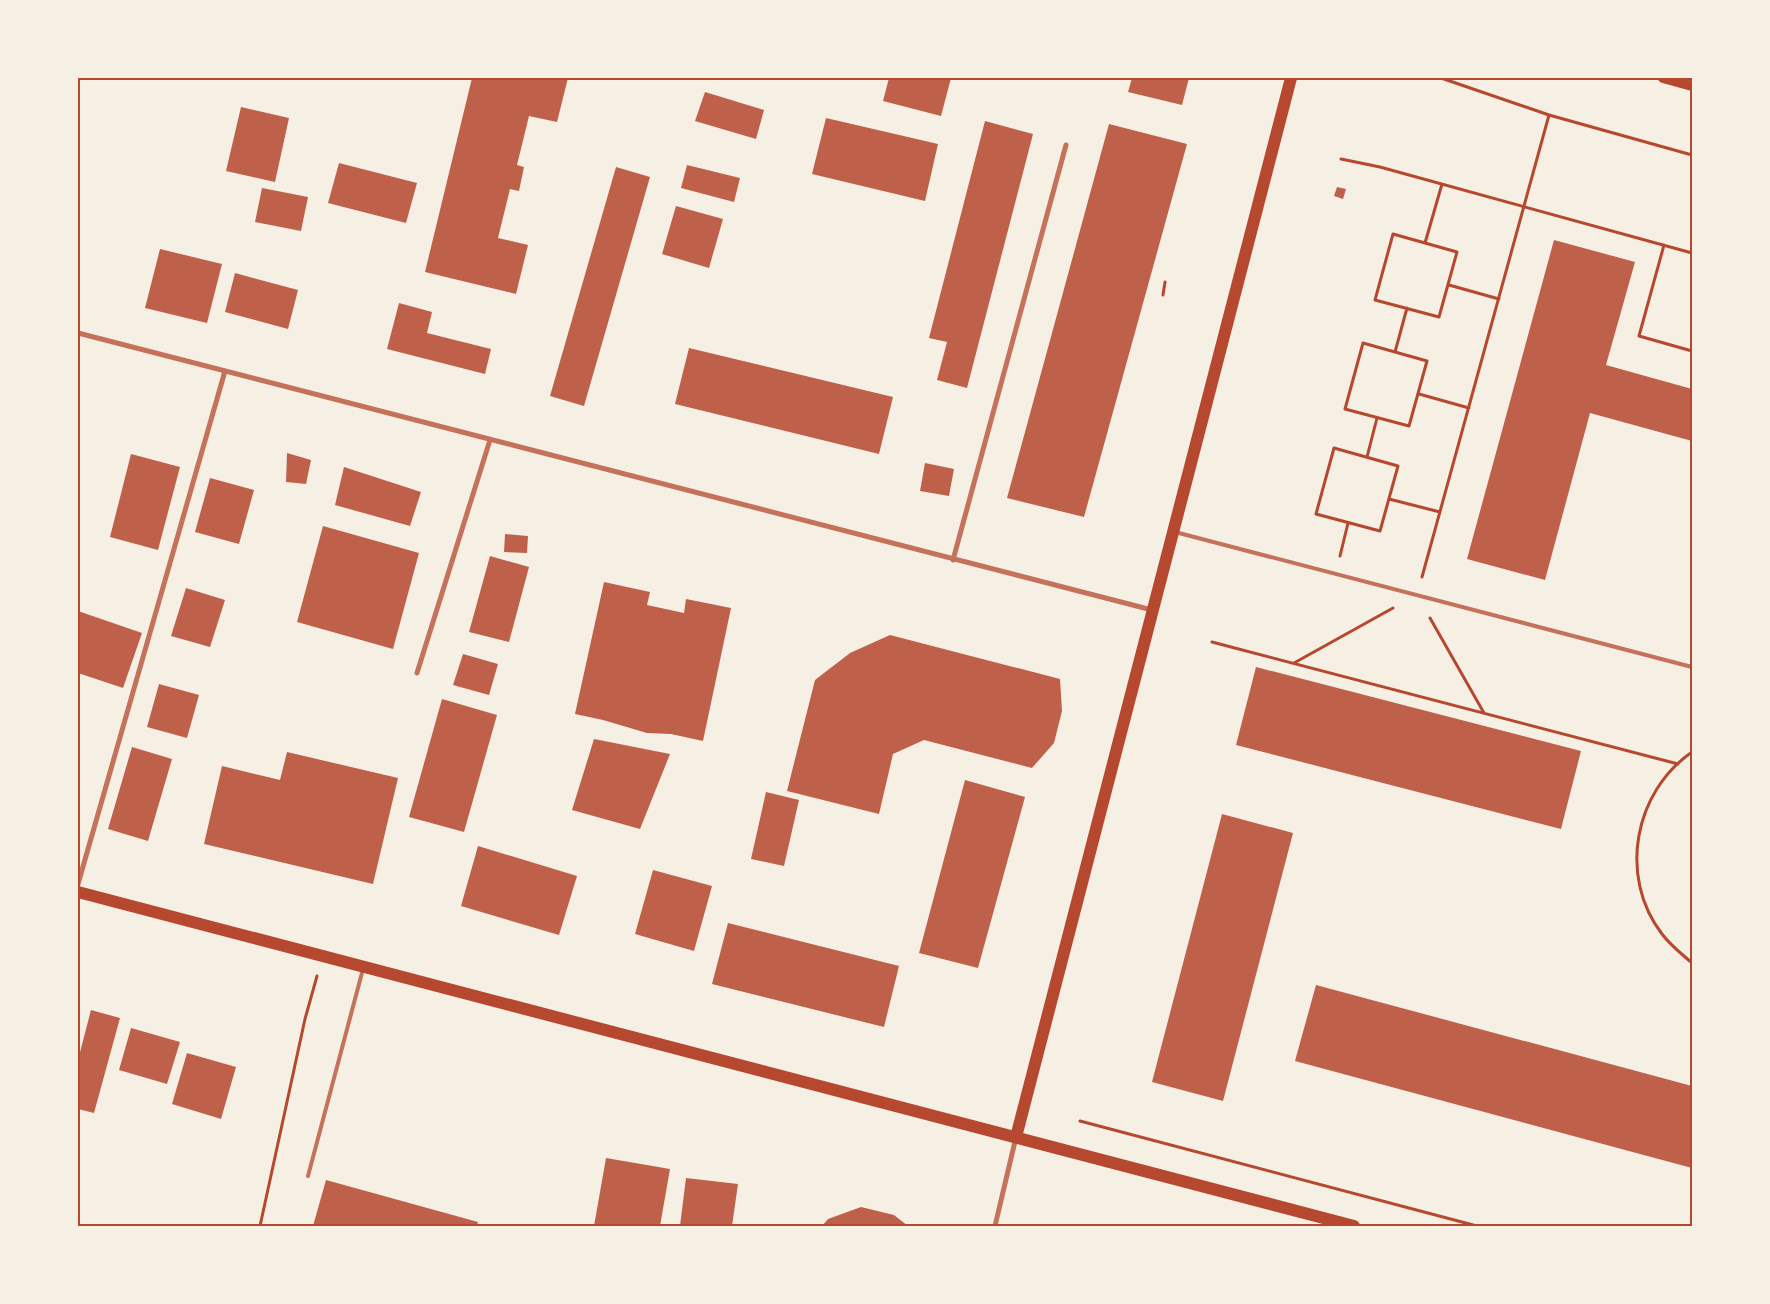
<svg xmlns="http://www.w3.org/2000/svg" width="1770" height="1304" viewBox="0 0 1770 1304" font-family="'Work Sans',sans-serif">
<style>
.building{fill:#bf614a}
.lines{fill:none;stroke-linecap:round;stroke-linejoin:round}
.path{stroke:#b5482f;stroke-width:3}
.service{stroke:#c5725c;stroke-width:4}
.minor{stroke:#c5725c;stroke-width:5}
.secondary{stroke:#b5482f;stroke-width:10}
.primary{stroke:#b5482f;stroke-width:12}
.neatline{fill:none;stroke:#b5482f;stroke-width:2}
</style>
<rect width="100%" height="100%" fill="#f6efe4"/>
<path class="building" d="M472 78H568L557 122 529 116 517 165 524 167 519 191 510 189 498 238 528 245 516 294 425 272Z
M889 78H951L941 116 883 101Z
M1132 78H1189L1182 105 1128 92Z
M705 92 764 110 756 139 695 121Z
M241 107 289 118 275 182 226 171Z
M826 118 938 144 925 201 812 174Z
M985 121 1033 134 967 388 937 380 947 342 929 338Z
M1109 124 1187 144 1084 517 1007 498Z
M339 163 417 183 406 223 328 203Z
M687 165 740 178 734 202 681 188Z
M616 167 650 177 584 406 550 396Z
M1337 187 1346 189 1343 199 1334 196Z
M262 188 308 197 301 231 255 222Z
M676 206 723 219 709 268 662 254Z
M1554 240 1635 262 1606 365 1692 389V441L1590 413 1545 580 1467 559Z
M160 249 222 264 207 323 145 308Z
M235 273 298 290 288 329 225 312Z
M399 303 432 312 427 333 491 349 485 374 387 349Z
M689 348 893 397 879 454 675 404Z
M287 453 311 460 306 484 286 482Z
M131 454 180 467 158 550 110 537Z
M925 463 954 469 949 496 920 491Z
M344 467 421 492 410 526 335 505Z
M210 478 254 490 239 544 195 532Z
M323 526 419 553 393 649 297 622Z
M505 534 528 536 527 553 504 552Z
M490 556 529 567 509 642 469 632Z
M604 582 650 592 647 605 684 613 686 599 731 608 703 741 671 734 647 733 603 720 575 714Z
M186 588 225 600 210 647 171 636Z
M78 611 142 633 123 688 78 673Z
M890 635 1060 679 1062 711 1054 743 1032 768 924 740 893 754 879 814 787 791 815 680 850 653Z
M463 654 498 664 489 695 453 685Z
M1256 667 1581 751 1561 829 1236 745Z
M159 684 199 695 187 738 147 727Z
M442 699 497 715 464 832 409 817Z
M594 739 670 754 640 829 572 810Z
M132 747 172 759 148 841 108 829Z
M287 752 398 778 373 884 204 844 222 766 280 780Z
M965 780 1025 797 978 968 919 953Z
M766 792 799 800 784 866 751 859Z
M1222 814 1293 833 1223 1101 1152 1082Z
M478 846 577 876 559 935 461 906Z
M653 870 712 886 694 951 635 934Z
M728 923 899 966 884 1027 712 984Z
M1316 985 1692 1086V1168L1295 1061Z
M91 1010 120 1018 94 1113 78 1109V1060Z
M131 1028 180 1042 167 1084 119 1070Z
M187 1053 236 1067 221 1119 172 1104Z
M606 1158 670 1169 660 1226H594Z
M686 1178 738 1184 732 1226H680Z
M326 1180 478 1222 477 1226H313Z
M861 1207 894 1215 908 1226H822L828 1219Z"/>
<g class="lines">
<path class="path" d="M1441 78 1549 115 1692 155
M1341 159 1380 167 1692 253
M1393 234 1457 252 1439 317 1375 300Z
M1425 243 1442 184
M1664 245 1639 336 1692 351
M1449 285 1499 299
M1163 295 1165 282
M1363 343 1427 361 1409 426 1345 409Z
M1395 352 1407 308
M1419 394 1469 408
M1334 448 1398 466 1380 531 1316 514Z
M1367 457 1377 418
M1389 499 1440 512
M1340 556 1348 523
M1422 577 1549 115
M1430 618 1484 713
M1212 642 1678 764
M1294 663 1393 608
M1692 752C1634 792 1618 877 1662 934 1671 946 1682 954 1692 963
M1080 1121 1477 1226
M260 1226 305 1019 317 976"/>
<path class="service" d="M1175 532 1692 667
M308 1176 363 969"/>
<path class="minor" d="M78 333 1152 610
M953 560 1066 145
M417 673 490 440
M78 884 225 371
M995 1226 1016 1137"/>
<path class="secondary" d="M1663 78 1692 86"/>
<path class="primary" d="M78 892 1354 1226
M1016 1137 1291 78"/>
</g>
<rect width="1770" height="1304" fill="none" stroke="#f6efe4" stroke-width="158"/>
<rect x="79" y="79" width="1612" height="1146" class="neatline"/>
</svg>
